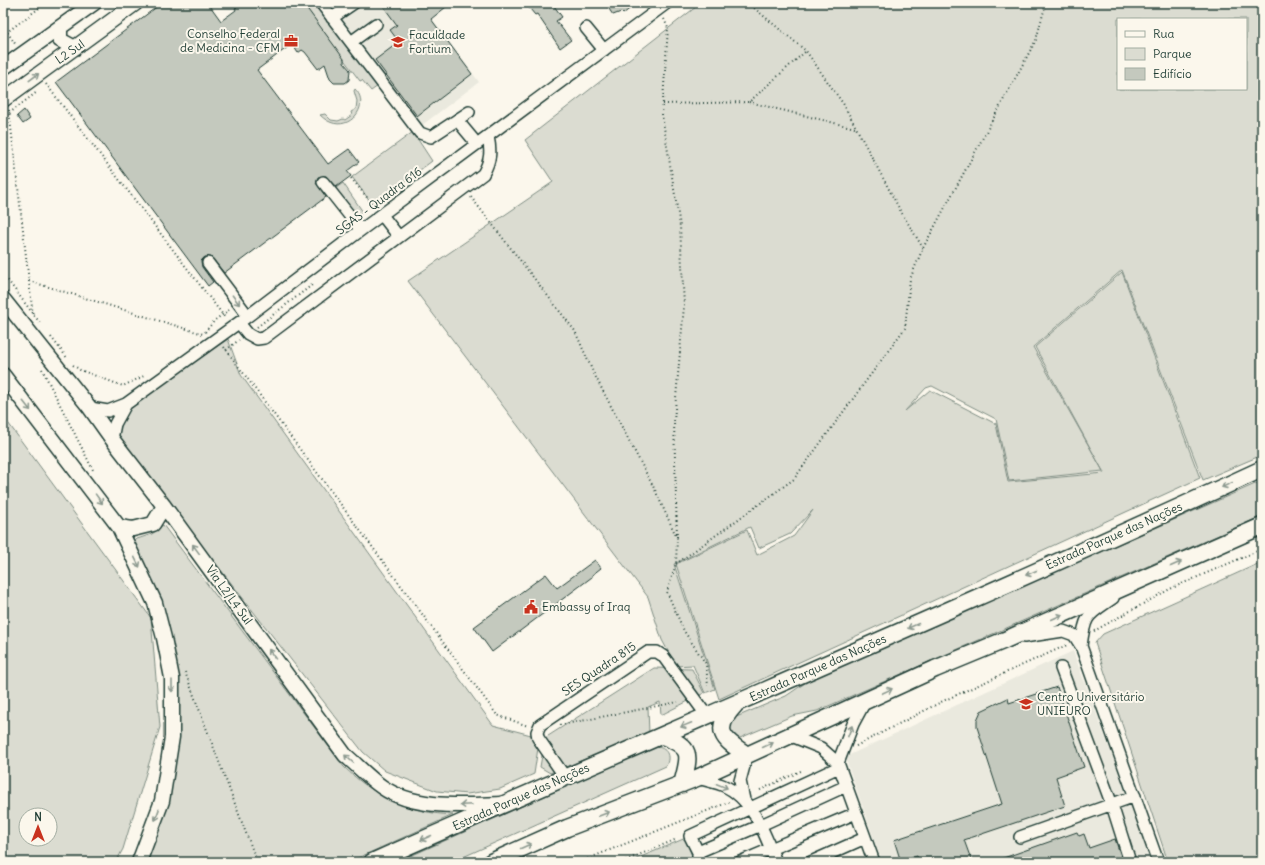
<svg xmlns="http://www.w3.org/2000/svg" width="1265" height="865" viewBox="0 0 1265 865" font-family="Delius,sans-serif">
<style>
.built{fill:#eae9de}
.green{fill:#dbdcd1;stroke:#7d8c82;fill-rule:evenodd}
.building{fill:#c4c9be;stroke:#1f3d34}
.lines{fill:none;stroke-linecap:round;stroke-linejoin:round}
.minor-casing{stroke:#1f3d34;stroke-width:14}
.major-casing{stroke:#1f3d34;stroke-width:17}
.highway-casing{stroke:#1f3d34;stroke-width:19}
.path{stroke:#1f3d34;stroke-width:2;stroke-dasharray:1 3;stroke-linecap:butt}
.minor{stroke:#fbf7ec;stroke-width:11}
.major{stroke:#fbf7ec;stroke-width:14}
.highway{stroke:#fbf7ec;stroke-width:16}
.oneway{stroke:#8d9a90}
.labels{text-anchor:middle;stroke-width:4;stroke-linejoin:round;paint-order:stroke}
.poi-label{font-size:12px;fill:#1f3d34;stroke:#fbf7ec;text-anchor:start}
.street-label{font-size:12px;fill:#1f3d34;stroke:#fbf7ec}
</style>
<rect width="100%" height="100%" fill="#fbf7ec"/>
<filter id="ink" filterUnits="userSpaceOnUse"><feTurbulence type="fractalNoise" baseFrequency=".025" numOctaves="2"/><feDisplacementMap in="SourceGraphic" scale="8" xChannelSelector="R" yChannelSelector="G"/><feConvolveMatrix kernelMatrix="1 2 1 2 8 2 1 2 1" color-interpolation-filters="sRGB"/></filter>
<g filter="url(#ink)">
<path class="built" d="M317 3H420L479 82 413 132Z
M1073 651 1152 862H882L845 757Z"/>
<path class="green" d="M301 3H317L378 86 371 91 362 80 360 81Z
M701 3H1262V455L1203 480 1122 270 1033 347 1103 471 1009 481 996 419 932 386 926 388 905 411 930 390 996 424 1008 482 1104 473 1035 347 1122 272 1200 478 719 699 676 564 747 530 757 555 794 536 813 510 790 534 759 548 750 527 674 564 715 689 705 693 693 665 676 666 662 640 648 597 408 281 553 182 525 140ZM1118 19H1246V89H1118Z
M355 89C373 106 345 140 320 115L325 114 331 120 338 121 343 119 345 120 352 115 351 112 356 109 357 101 354 91Z
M413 132 432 161 373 205 352 177Z
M343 183 363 212 356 215 336 188Z
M228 339 241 375 493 725 531 735 538 748 534 774 500 789 467 794 437 791 385 771 363 752 117 437 126 413 131 406Z
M3 416 151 618 160 727 123 849 116 862H3ZM26 815H50V839H26Z
M1262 481V516L817 711 792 716 740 738 736 737 730 731 729 724 734 718 786 696 808 681Z
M163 525 344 767C375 797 410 813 453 815L349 862H147L165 814 174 774 178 734V689L131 541 152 534Z
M1262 562V862H1168L1095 643 1103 634Z
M654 668 692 669 704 693 661 715 660 702 648 707 649 734 550 773 540 767 545 738Z
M655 747C667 747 671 756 666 766L452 862H397Z
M686 838 694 862H629L681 840Z"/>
<path class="building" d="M162 3H208L221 21 236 10 235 8 237 7 234 3H303L344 59V63L350 70 349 80 345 83H334L330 79 325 64 318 69 305 52 302 50 298 53 292 44 257 70 328 164 349 149 359 162 347 171 351 176 336 187 326 176 318 177 316 183 326 197 224 273 211 257 204 258 201 261 202 267 213 282 208 286 56 82Z
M381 3H451L431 19 472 74 417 116 375 60 399 42 390 30 397 25Z
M525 3H552L562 17 556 21 571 40 560 48 537 14 535 15Z
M605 3H637L623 14 621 12 613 15Z
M24 110 30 119 23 124 17 116Z
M595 560 601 568 592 575V577L492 652 474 627 546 574 557 588Z
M1057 687 1084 767 1056 777 1065 806 964 840 972 862H919L917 856 901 862 894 840 1002 804 977 727V720L981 711 1008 698 1009 703Z
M1077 832 1079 836 1084 834 1089 848 1115 839 1123 862H995V861Z"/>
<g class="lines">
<g class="minor-casing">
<path id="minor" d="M321 3 420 133 431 137 469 112
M332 18 354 3
M586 28 604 50
M351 42 376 24
M457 120 477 144
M323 182 361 230
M382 215 399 237
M208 263 248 316
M239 323 248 334 257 339 264 338 483 174C491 160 491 151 488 136
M90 408 108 411 126 404 248 316 361 230 667 3
M112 439 115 424 126 404
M1024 637 1063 631 1074 635 1081 646 1158 862
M1081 646C1085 614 1087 616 1113 598
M1061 668 1112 805 1130 862
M789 735 821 748 838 763 874 862
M838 763 853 724 866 700
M565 777 538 738 537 732 540 725 648 652H657L663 656 707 716
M697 778C705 780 714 782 722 785 752 797 765 834 776 862
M744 800 740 781 747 755
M1020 837 1135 796
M698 852 761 825 846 786
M698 862V852L690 836 839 767
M740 862 856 813
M811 862 865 838"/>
</g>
<g class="major-casing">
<path id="major" d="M60 29V40L75 48
M3 68 94 3
M3 100 136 3
M3 299 90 408 112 439 164 506 345 755C357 765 369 778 382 787 415 810 465 805 502 804
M3 375 119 527 155 603 164 638 172 678V737L162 801 139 862
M119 527 133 529 153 524 164 506"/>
</g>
<g class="highway-casing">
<path id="highway" d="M735 705C712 730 722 739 747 755
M663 736C693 748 690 755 682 784
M372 862C669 731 968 605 1262 469
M491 862 567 828 697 778 935 669 1005 640 1262 526"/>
</g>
<path class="path" d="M748 3 806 51 844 105 900 210 923 248
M148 7 153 3
M3 8 11 3
M664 19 668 28 662 115 680 226 684 306 674 421 677 537
M3 26 16 45
M3 35 46 3
M46 84 226 319
M749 102 855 128
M663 104 749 102 806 51
M9 110 33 316
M3 118 37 92
M351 178 374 206
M471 197 575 331 593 372 655 490 677 538 676 564 667 592 684 631 706 664 708 686
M3 274 40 323
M29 281 203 334
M257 327 312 285 310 283
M205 332 215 320 229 310
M51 337 68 359
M224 347 497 715 528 726
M226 350 239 340
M73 365 80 370 123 386 146 375
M42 369 94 472
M676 564 794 479 905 328 910 279 923 248 1036 40 1046 3
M1094 631 1170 589 1262 549
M185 672 257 862
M560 725 678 702
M856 746 943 701 1067 645
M760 790 803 770
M580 862 729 802
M622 862 677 839"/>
<use href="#minor" class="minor"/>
<use href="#major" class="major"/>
<use href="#highway" class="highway"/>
</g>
<defs><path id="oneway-shaft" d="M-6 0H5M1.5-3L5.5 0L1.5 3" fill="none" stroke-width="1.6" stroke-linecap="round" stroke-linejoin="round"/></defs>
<g class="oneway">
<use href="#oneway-shaft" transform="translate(34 77) rotate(-37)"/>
<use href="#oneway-shaft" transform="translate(236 300) rotate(53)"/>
<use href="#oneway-shaft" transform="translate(27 406) rotate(52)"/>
<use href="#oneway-shaft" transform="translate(1227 485) rotate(155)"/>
<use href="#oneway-shaft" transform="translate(99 499) rotate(54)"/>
<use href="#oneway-shaft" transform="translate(196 549) rotate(-126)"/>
<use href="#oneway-shaft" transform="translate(137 562) rotate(63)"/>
<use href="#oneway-shaft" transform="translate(1176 564) rotate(-24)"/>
<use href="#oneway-shaft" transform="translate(1031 573) rotate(156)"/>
<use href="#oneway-shaft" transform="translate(1057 617) rotate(-24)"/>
<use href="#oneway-shaft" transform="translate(913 626) rotate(156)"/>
<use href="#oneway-shaft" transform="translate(272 654) rotate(-126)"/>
<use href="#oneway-shaft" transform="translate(172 686) rotate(90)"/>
<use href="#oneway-shaft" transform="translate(887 691) rotate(-25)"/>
<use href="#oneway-shaft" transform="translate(686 725) rotate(158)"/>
<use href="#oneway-shaft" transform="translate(850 731) rotate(-69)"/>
<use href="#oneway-shaft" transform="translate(768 745) rotate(-25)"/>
<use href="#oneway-shaft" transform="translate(349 759) rotate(-138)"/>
<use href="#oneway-shaft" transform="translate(722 786) rotate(22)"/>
<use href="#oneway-shaft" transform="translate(466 805) rotate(177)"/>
<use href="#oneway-shaft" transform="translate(604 814) rotate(-21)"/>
<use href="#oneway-shaft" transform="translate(157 815) rotate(110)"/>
<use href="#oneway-shaft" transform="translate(426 838) rotate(156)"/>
<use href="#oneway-shaft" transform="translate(526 846) rotate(-24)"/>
</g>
</g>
<defs>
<g id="office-bare" transform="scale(1.08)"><path d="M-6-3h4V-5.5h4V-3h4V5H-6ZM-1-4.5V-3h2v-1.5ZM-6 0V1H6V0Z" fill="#c8321e" stroke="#fbf7ec" stroke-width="2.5" paint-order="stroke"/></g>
<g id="university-bare" transform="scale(1.08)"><path d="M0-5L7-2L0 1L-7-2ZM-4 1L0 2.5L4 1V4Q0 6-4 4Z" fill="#c8321e" stroke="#fbf7ec" stroke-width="2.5" paint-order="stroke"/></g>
<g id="civic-bare" transform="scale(1.08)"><path d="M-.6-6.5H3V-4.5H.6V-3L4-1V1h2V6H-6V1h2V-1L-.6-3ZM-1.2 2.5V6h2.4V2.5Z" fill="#c8321e" stroke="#fbf7ec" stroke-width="2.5" paint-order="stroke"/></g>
</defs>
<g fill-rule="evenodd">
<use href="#office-bare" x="291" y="41"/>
<use href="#university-bare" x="398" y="42"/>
<use href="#civic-bare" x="531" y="607"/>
<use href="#university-bare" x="1026" y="704"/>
</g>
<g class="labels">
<g class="poi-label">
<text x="280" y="38" text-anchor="end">Conselho Federal<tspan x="280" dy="14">de Medicina - CFM</tspan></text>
<text x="409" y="39">Faculdade<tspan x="409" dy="14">Fortium</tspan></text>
<text x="542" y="611">Embassy of Iraq</text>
<text x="1037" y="701">Centro Universitário<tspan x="1037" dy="14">UNIEURO</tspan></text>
</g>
<g class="street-label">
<text transform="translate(70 52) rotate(-35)" y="4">L2 Sul</text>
<text transform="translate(379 201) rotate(-37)" y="4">SGAS - Quadra 616</text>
<text transform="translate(1114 536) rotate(-24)" y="4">Estrada Parque das Nações</text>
<text transform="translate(229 595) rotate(54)" y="4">Via L2/L4 Sul</text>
<text transform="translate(818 668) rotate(-24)" y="4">Estrada Parque das Nações</text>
<text transform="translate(599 669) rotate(-34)" y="4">SES Quadra 815</text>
<text transform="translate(521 797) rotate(-24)" y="4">Estrada Parque das Nações</text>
</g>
</g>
<rect width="1265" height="865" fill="none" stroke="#fbf7ec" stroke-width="16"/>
<rect x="8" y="8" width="1249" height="849" fill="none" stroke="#1f3d34" stroke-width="1.5" filter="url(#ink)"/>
<rect x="1117" y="18" width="130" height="72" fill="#fbf7ec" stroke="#a3ada2"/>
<rect x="1125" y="31" width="20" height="6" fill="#fbf7ec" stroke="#a3ada2"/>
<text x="1153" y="38" font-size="12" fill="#1f3d34">Rua</text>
<rect x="1125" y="48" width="20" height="12" fill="#dbdcd1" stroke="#a3ada2"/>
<text x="1153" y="58" font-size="12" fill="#1f3d34">Parque</text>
<rect x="1125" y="68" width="20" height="12" fill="#c4c9be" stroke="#a3ada2"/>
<text x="1153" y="78" font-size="12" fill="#1f3d34">Edifício</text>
<g transform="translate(38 827)"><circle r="19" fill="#fbf7ec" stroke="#a3ada2"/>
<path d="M0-3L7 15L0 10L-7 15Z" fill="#c8321e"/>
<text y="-6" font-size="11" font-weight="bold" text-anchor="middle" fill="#1f3d34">N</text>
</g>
</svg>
